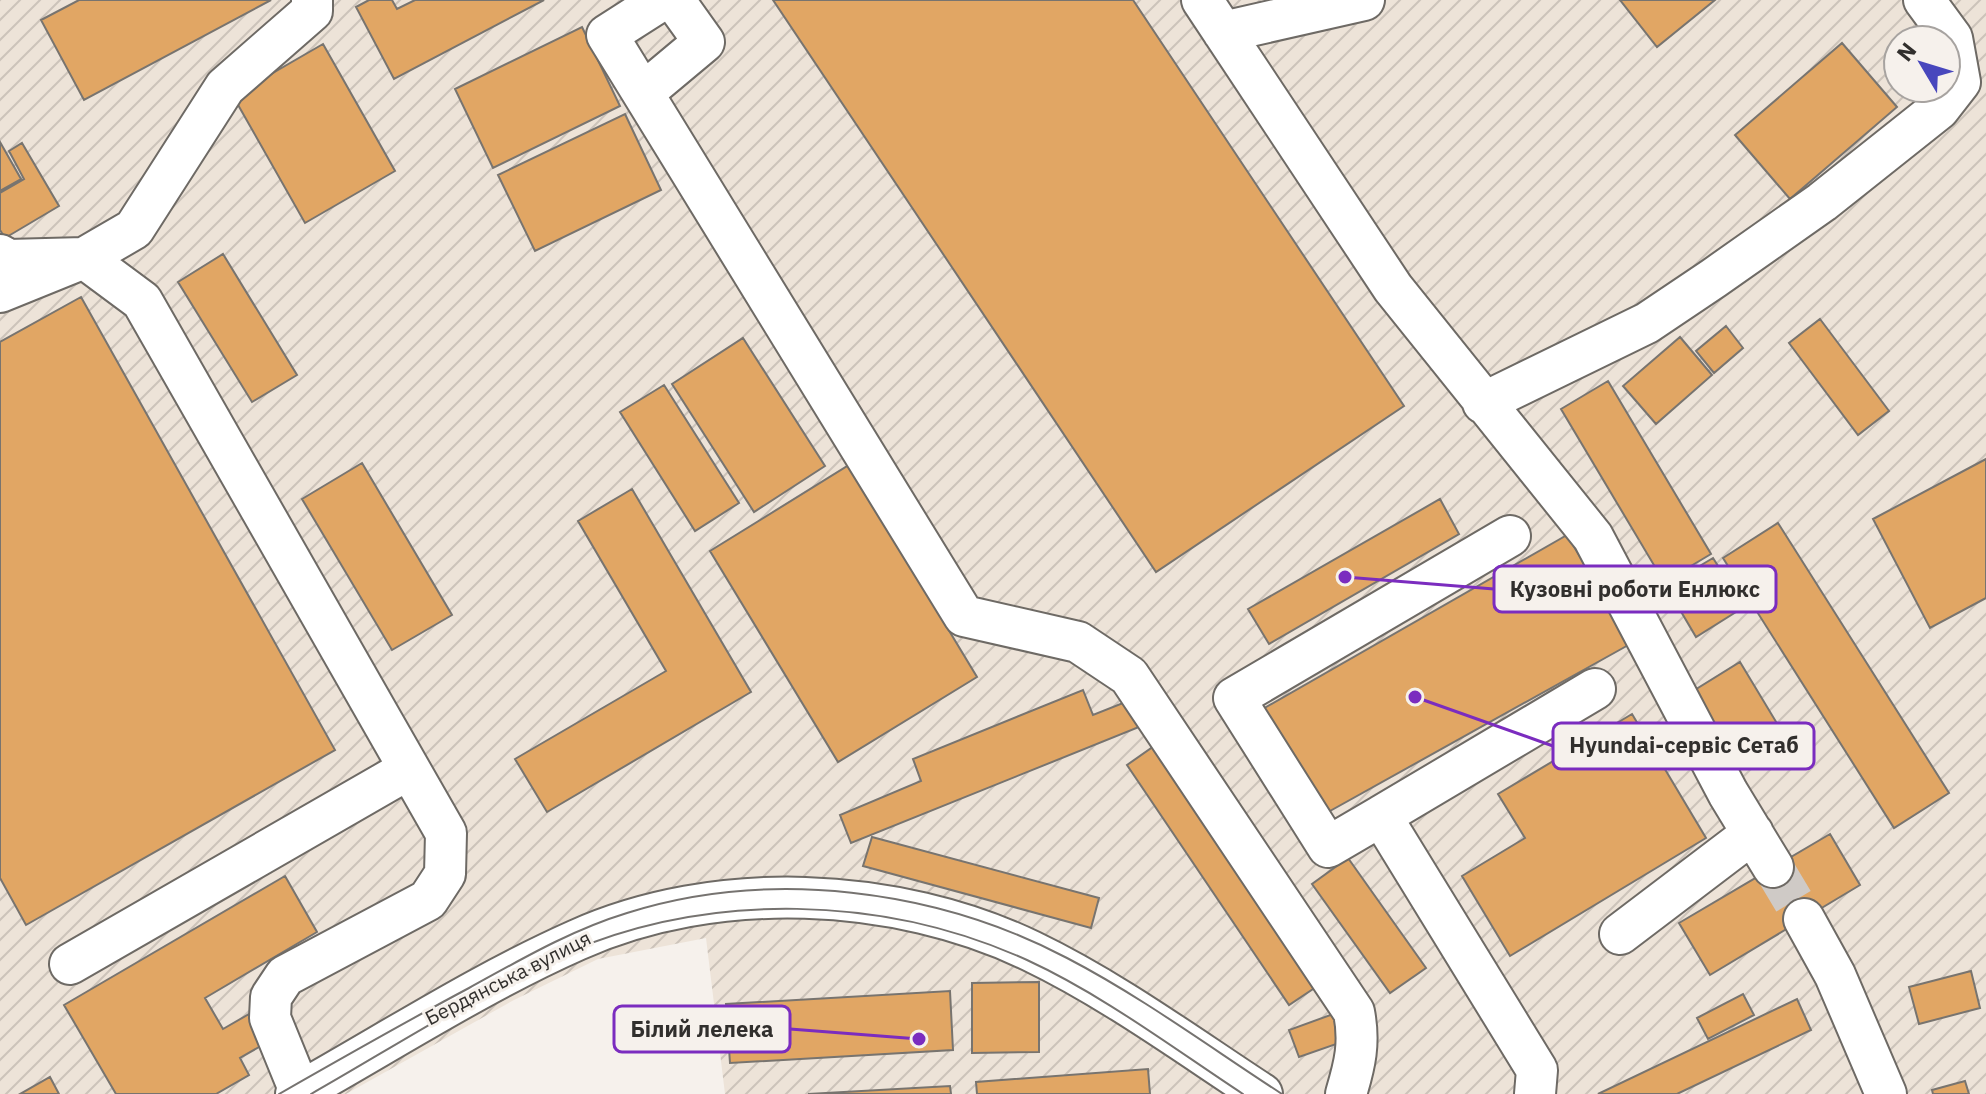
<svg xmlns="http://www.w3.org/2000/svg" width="1986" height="1094" viewBox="0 0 1986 1094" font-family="'IBM Plex Sans',sans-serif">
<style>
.industrial{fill:url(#industrial-furrows);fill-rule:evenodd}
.building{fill:#e1a664;stroke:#78746f;stroke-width:2}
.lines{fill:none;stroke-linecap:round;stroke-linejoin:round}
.minor-tunnel{stroke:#cfcac6;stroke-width:40;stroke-dasharray:40 20;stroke-linecap:butt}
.minor-casing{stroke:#6e6a65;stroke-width:44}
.minor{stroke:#fff;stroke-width:40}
.tram{stroke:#767370;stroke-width:2}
.labels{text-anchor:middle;stroke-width:6;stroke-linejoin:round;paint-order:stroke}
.street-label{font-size:20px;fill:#312f2d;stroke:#f6f1ec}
.leader{fill:none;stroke:#7b2cbf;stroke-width:3}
.callout-dot{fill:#7b2cbf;stroke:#f6f1ec;stroke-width:3}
.callout{fill:#f6f1ec;stroke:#7b2cbf;stroke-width:3}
.callout-label{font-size:22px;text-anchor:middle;font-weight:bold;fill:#312f2d}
</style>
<defs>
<pattern id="industrial-furrows" width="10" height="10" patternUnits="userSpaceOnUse" patternTransform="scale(2)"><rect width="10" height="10" fill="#ede3d8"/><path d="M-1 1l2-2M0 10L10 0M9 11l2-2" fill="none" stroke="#ccc3ba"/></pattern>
</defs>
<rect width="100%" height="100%" fill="#f6f1ec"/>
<path class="industrial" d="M0 0H1986V1094H725L706 938 598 959 514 1000 346 1094H0ZM1898 40H1946V88H1898Z"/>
<path class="building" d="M79 0H271L84 100 41 20Z
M369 0H392L397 9 415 0H544L394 79 356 7Z
M773 0H1133L1404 406 1156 572Z
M1620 0H1715L1657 47Z
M582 27 620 106 493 168 455 89Z
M1842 43 1897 107 1790 199 1735 135Z
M323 44 395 171 305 223 233 96Z
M625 114 661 190 535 251 498 175Z
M0 142 21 179 0 191Z
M22 143 59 206 5 238 0 230V193L24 179 9 151Z
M223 254 297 375 252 402 178 282Z
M81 297 335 750 26 925 0 878V342Z
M1820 319 1889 411 1858 435 1789 343Z
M1726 326 1743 348 1714 373 1696 351Z
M1680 337 1712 375 1656 424 1623 386Z
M743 338 825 466 754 512 672 384Z
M1608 381 1711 554 1664 582 1561 409Z
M664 385 739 503 695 531 620 412Z
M1986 459V598L1930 628 1873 519Z
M362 463 452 615 392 650 302 499Z
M849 465 977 677 838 762 710 551Z
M632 489 751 692 547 812 515 759 666 671 578 521Z
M1440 499 1459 534 1269 644 1248 609Z
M1778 523 1949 793 1894 828 1723 558Z
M1567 535 1632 643 1321 816 1261 710Z
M1713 558 1744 607 1696 637 1666 586Z
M1740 662 1784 735 1730 769 1685 696Z
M1083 690 1093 715 1128 701 1139 727 851 843 840 815 921 781 913 759Z
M1632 714 1706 838 1510 956 1462 876 1525 838 1498 794Z
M1157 744 1319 985 1289 1005 1127 765Z
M1830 834 1860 885 1710 975 1679 923Z
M872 837 1099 898 1091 928 863 866Z
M1348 858 1426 968 1390 993 1312 884Z
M285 876 317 932 205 998 223 1029 249 1014 266 1043 240 1058 249 1075 216 1094H116L64 1005Z
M1971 971 1980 1008 1919 1024 1909 987Z
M1039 982V1052L972 1053V983Z
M950 991 953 1050 730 1063 726 1004Z
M1743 994 1754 1015 1708 1039 1697 1018Z
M1797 999 1811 1030 1677 1094H1598Z
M1336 1013 1345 1041 1299 1057 1289 1030Z
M1148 1069 1150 1094H977L976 1082Z
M50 1077 59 1094H20Z
M1965 1081 1969 1094H1933L1932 1090Z
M950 1086 951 1094H808Z"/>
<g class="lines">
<path class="minor-tunnel" d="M1773 867 1804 919"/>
<g class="minor-casing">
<path id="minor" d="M662 0 607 35 964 616 1078 642 1129 676 1354 1012C1360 1043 1355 1064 1346 1094
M1202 0 1393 288 1593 537 1728 793 1773 867
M1223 32 1364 0
M643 93 704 42 674 0
M0 255 8 260 84 258 142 301 446 833 445 874 428 900 285 976 271 997 270 1018 301 1094
M0 292 84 258 134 229 225 87 312 11V0
M1483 403 1647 323 1714 278 1822 202 1939 109 1960 82 1952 38 1924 0
M1381 816 1328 847 1234 698 1510 536
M1804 919 1835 975 1886 1094
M1620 934 1753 833
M70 964 409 769
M296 1094C389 1042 480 983 577 940 715 878 896 886 1031 951 1112 990 1187 1045 1262 1094
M1535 1094 1537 1070 1381 816 1595 689"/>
</g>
<use href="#minor" class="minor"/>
<path class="tram" d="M279 1094C342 1058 405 1022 469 988 520 960 571 930 627 913 770 868 936 889 1067 958 1142 997 1211 1048 1282 1094
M311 1094C392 1048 482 990 566 953 710 891 884 895 1027 960 1103 995 1173 1048 1243 1094"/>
</g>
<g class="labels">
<g class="street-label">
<text transform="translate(508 978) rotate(-27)" y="7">Бердянська вулиця</text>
</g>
</g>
<path class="leader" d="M1345 577L1494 589M1415 697L1553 746M919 1039L790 1029"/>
<g class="callout-dot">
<circle cx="1345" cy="577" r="8"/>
<circle cx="1415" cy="697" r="8"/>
<circle cx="919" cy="1039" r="8"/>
</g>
<g class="callout">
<rect x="1494" y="566" width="282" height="46" rx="8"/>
<rect x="1553" y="723" width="261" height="46" rx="8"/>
<rect x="614" y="1006" width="176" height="46" rx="8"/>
</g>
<g class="callout-label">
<text x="1635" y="597">Кузовні роботи Енлюкс</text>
<text x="1684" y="753">Hyundai-сервіс Сетаб</text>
<text x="702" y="1037">Білий лелека</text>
</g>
<g transform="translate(1922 64) rotate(308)"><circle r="38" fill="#f6f1ec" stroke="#a7a3a0" stroke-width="2"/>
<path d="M0-6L14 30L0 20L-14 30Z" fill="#4847bd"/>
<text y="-12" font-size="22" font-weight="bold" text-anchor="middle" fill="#312f2d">N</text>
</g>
</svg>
